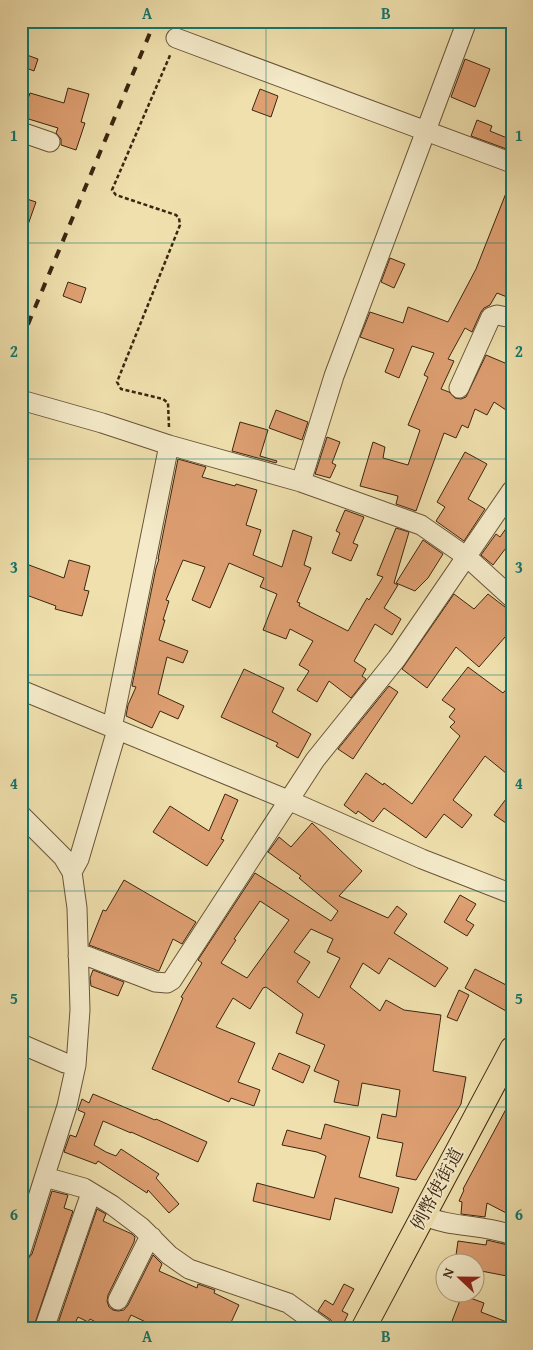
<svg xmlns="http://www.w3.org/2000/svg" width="533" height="1350" viewBox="0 0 533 1350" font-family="'Gentium Book Plus','Noto Serif JP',serif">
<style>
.building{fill:#de9f71;stroke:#3d2611;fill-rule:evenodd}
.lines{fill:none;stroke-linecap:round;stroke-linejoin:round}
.minor-casing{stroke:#6a5438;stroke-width:21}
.major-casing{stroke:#3d2611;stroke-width:26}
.path{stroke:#3d2611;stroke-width:2.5;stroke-dasharray:4 2.5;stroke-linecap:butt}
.minor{stroke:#f5ebca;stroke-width:19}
.major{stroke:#efe0ad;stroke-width:24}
.rail{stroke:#3d2611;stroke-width:4;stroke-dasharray:9 9;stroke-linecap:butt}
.grid{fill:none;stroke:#0f766e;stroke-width:1;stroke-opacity:0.55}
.labels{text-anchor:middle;stroke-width:4;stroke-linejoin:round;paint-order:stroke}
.street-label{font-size:18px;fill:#3d2611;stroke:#f5ebca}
.neatline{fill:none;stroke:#0f766e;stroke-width:2}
.grid-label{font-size:16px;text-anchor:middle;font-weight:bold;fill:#0f766e}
</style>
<rect width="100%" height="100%" fill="#efe0ad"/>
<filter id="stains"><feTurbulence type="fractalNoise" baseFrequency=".004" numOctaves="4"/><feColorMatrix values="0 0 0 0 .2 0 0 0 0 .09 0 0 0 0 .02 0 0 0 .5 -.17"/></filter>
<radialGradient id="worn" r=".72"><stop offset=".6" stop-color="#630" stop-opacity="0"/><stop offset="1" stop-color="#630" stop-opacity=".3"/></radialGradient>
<path class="building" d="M24 54 38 59 34 71 21 66Z
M465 59 490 69 475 107 451 97Z
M68 88 89 94 81 122 85 123 76 150 61 145V139L56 133 58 128 22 117 30 93 64 103Z
M260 89 278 96 271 117 252 110Z
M477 120 492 126 490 131 512 140V151L471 136Z
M512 178V299L497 293 490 305 484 308 481 312 472 332 465 328 448 359 454 361 441 389 449 392 455 398 461 399 466 397 486 355 512 366V414L494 402 487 415 475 409 468 428 462 425 456 438 444 433 416 511 396 504 398 496 360 486 373 442 385 447 383 458 408 465 420 430 408 425 428 377 424 375 434 353 412 346 399 378 385 372 394 349 360 337 370 312 403 323 408 307 448 322 476 269Z
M21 197 36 202 23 239H21Z
M390 258 405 264 394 288 381 282Z
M68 282 86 288 81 303 63 296Z
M276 410 308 422 302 440 269 428Z
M240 422 268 430 260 456 277 461 276 463 232 451Z
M327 437 340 442 332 463 336 465 330 478 315 474Z
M465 452 487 464 468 499 485 509 464 541 436 521 445 507 437 502Z
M178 459 206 467 202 477 235 486 236 484 257 490 246 525 261 530 253 555 282 567 293 530 312 537 304 565 311 568 297 602 300 603 299 606 348 631 367 598 369 600 383 577 377 575 396 528 409 532 394 583 398 585 384 608 401 619 392 635 375 624 354 661 366 669 362 676 366 679 351 698 329 681 317 702 297 690 309 671 299 665 313 641 290 629 286 639 263 630 277 594 260 587 264 578 229 563 210 608 192 600 205 567 183 560 166 600 169 601 163 620H165L159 640 188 651 183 663 167 657 158 694 184 706 178 719 160 711 152 728 126 716 128 705 136 687 132 686 156 568 159 559H158Z
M345 510 364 517 353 543 358 545 351 561 332 553 340 533 336 531Z
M512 520V540L493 565 481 555 496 534 500 537Z
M423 540 443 554 428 578 415 591 396 583Z
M69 560 90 566 84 590 89 591 82 616 55 609 56 606 21 593V562L64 578Z
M454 594 474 609 488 594 505 607 512 609V629L479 667 456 647 427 688 402 669Z
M468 667 503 693 512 683V778L485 756 453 800 472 815 462 828 444 814 426 838 384 808 373 822 358 811 356 814 344 805 366 773 383 785 384 783 412 804 460 736 450 727 455 722 449 717 455 709 442 700Z
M244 669 284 688 272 712 311 734 298 758 276 746 278 743 221 717Z
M389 686 398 692 353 759 338 749Z
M512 791V827L494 815Z
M225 794 238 800 221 839 224 840 207 866 153 832 170 806 209 831Z
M312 823 362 871 339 896 388 918 397 906 407 914 394 933 448 968 435 987 389 958 379 974 363 963 350 987 380 1011 386 1000 404 1010 441 1015 433 1071 466 1077 461 1104 416 1180 396 1176 403 1143 377 1138 382 1114 396 1117 400 1090 362 1083 358 1106 334 1102 339 1081 314 1071 325 1045 296 1033 303 1014 266 987 263 988 250 1009 233 998 216 1027 255 1043 238 1082 260 1090 254 1106 231 1098 229 1102 152 1069 183 998 181 997 202 963 198 960 255 873 331 921 338 911 299 878 301 876 268 852 279 837 291 847ZM260 901 289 920 247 978 221 963 236 940 234 939ZM311 929 333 939 327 952 340 958 319 998 297 982 310 962 294 952Z
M124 880 196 922 182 944 173 939 159 971 89 945 103 910 106 911Z
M460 895 476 904 466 920 474 925 467 936 444 922Z
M475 969 512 988V1000L506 1011 465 988Z
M93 970 124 982 118 996 91 986 90 978Z
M459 990 469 995 457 1021 447 1017Z
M279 1053 310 1066 303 1083 272 1069Z
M93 1094 155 1120 156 1119 207 1142 198 1162 131 1132V1133L103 1121 94 1145 106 1152 116 1156 121 1149 159 1174 156 1178 179 1204 169 1213 148 1190 147 1193 98 1161 96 1164 64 1152 70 1135 76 1137 85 1113 78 1110 82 1099 89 1103Z
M512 1098V1216L487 1203 485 1217 461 1214 462 1202 459 1201 464 1190 463 1189Z
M325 1124 370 1137 359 1177 399 1188 392 1213 335 1198 330 1220 253 1201 257 1183 314 1198 326 1156 317 1152 282 1145 287 1130 321 1139Z
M52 1191 68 1195 64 1208 73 1211 33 1329H21V1277L27 1260 32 1254Z
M97 1209 106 1214 103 1221 132 1234 135 1237 134 1242 108 1295 107 1301 109 1307 113 1310 118 1311 124 1310 128 1305 153 1255 162 1264 159 1271 197 1288 198 1284 215 1290 214 1293 239 1305 228 1329H148L150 1324 131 1315 124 1329H109L90 1319 88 1322 78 1317 72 1329H56Z
M487 1240 512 1246V1277L476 1270V1262H455L458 1241 486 1245Z
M344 1284 354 1289 342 1311 348 1314 341 1329H335L331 1320 318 1311 325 1300 333 1305Z
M462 1295 484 1303 481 1312 512 1324V1329H449Z"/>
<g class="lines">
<g class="minor-casing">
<path id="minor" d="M176 38 512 163
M21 132 50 142
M459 388 491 317 497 315 512 318
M21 400 102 423 169 445 301 482 421 525 467 557 512 598
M301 482 334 376 467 21
M21 690 288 800 422 859 512 894
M112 728 169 445
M21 815 63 857 72 872 77 908 80 1010 76 1065 67 1106 21 1251
M72 872 79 859 117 730
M78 956H87L155 982 167 983 172 980 315 760 397 658 512 490
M21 1044 65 1063 76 1065
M45 1177 84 1188 112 1205 141 1227 169 1255 189 1269 288 1303 324 1329
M423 1215C450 1228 482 1224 512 1235
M118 1300 146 1244 152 1237
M44 1329 91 1193"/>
</g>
<g class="major-casing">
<path id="major" d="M363 1329 512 1049"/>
</g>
<path class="path" d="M169 427 168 403 163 399 121 389 117 382 180 225 179 218 176 215 116 195 112 190 171 53"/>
<use href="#minor" class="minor"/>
<use href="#major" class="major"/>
<path class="rail" d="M21 341 155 21"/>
</g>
<path class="grid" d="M266 21V1329M21 243H512M21 459H512M21 675H512M21 891H512M21 1107H512"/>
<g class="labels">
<g class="street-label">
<text transform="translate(437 1189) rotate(-62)" y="6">例幣使街道</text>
</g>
</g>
<rect width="533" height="1350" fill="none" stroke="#efe0ad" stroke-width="55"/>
<g transform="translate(460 1278) rotate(292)"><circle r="24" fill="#f5ebca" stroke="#ab9c80"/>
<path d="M0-4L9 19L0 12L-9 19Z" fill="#8f2418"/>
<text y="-8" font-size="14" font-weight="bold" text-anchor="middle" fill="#3d2611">N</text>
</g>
<rect x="28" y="28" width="478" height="1294" class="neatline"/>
<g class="grid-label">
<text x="147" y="19">A</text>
<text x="386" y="19">B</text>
<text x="14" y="141">1</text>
<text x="519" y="141">1</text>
<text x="14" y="357">2</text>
<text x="519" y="357">2</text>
<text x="14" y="573">3</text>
<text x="519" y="573">3</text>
<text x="14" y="789">4</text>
<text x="519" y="789">4</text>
<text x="14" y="1004">5</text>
<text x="519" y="1004">5</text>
<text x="14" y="1220">6</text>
<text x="519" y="1220">6</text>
<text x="147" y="1342">A</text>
<text x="386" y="1342">B</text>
</g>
<rect width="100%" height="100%" filter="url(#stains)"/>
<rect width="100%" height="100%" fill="url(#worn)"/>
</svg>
